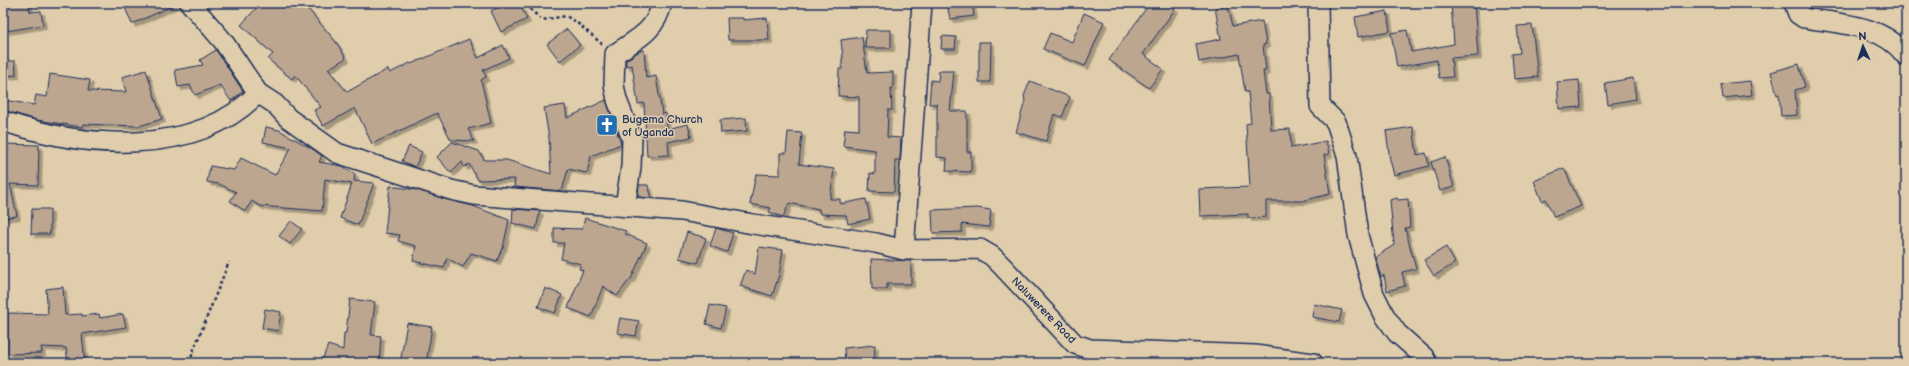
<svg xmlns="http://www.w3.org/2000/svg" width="1909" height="366" viewBox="0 0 1909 366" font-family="'Balsamiq Sans',sans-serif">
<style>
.building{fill:#bda690;stroke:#1b2f5e;filter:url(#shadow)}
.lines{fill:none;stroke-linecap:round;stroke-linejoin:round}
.minor-casing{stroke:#1b2f5e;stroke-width:22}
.path{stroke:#1b2f5e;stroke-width:2.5;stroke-dasharray:3 3;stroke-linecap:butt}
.minor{stroke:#e0cdab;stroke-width:19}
.labels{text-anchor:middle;stroke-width:3;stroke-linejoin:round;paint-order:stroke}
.poi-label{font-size:11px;fill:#1b2f5e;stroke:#e0cdab;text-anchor:start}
.street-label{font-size:11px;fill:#1b2f5e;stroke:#e0cdab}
</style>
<defs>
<filter id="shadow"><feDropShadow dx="3.5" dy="3.5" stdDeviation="0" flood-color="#0004"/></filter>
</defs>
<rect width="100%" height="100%" fill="#e0cdab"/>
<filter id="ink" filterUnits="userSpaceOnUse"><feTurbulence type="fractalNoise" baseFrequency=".025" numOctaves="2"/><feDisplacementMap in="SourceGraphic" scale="8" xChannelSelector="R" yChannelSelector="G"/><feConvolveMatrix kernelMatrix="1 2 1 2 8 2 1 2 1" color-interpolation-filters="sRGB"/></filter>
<g filter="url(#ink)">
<path class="building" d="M3 3H29L30 12 41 11 43 25 6 31Z
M123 3H179L132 24Z
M261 3H303L336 42 346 58 328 69 347 92 388 69 390 73 410 63 411 64 469 39 478 58 503 45 509 58 483 70 486 77 481 80 491 123 468 129 474 141 451 140 437 113 372 144 355 108 323 126 314 110 321 107 295 75 292 79 268 59 273 54 241 25Z
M507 3H519L527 19 501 32 491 11Z
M947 3H972L974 16 950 19Z
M1150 3H1166L1175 9 1143 54 1163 69 1149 88 1109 60Z
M1451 3H1474L1478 56 1451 58 1453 77 1439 78 1437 60 1397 67 1391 33 1407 30 1411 52 1454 44Z
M1228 6 1233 26 1262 21 1266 44 1263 45 1266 71H1263L1266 94H1269L1271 130 1290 129 1291 148 1326 141 1329 154 1324 155 1330 194 1302 201H1266V217L1248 218V214L1200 216 1199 189 1250 187 1246 124 1251 123 1248 92H1245L1239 54 1199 62 1196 44 1221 39 1215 8Z
M1387 11 1390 31 1358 37 1355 17Z
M1084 13 1104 22 1085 66 1043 49 1050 33 1072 42Z
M727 18H743V20L767 18 769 40H728Z
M1532 25 1538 77 1514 79 1512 54 1520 53 1517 26Z
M567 29 580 45 560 61 547 44Z
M866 30H891V48H865Z
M942 36 956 37 955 49H941Z
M862 37 867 73 893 72V88H891L892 110H888L887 137 901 138 900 160H895L894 192 869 191 870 173 875 174V150L843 146 845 129 859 130V97L838 96 839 69H842V58H843L841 40Z
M979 42H991L990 82H979Z
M216 50 243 91 231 101 220 85 195 95 190 85 178 87 175 70 203 65 200 60Z
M644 50 646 78 656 76 662 114 666 113 667 129 688 124 691 137 668 142 669 155 647 156 644 103 638 104 632 65 626 66V60L640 51Z
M3 61H15L16 75 3 76Z
M1799 64 1805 87 1795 90 1797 115 1781 116 1779 94 1777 95 1771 72Z
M146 70 162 119 139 126 83 124 82 127 37 120 3 110V100L34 105 36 95 47 97 50 74 90 80 88 91 126 92 122 77Z
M939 71H954L950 111H967V152H971V172L946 171 947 158 937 157V104H929L931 80 938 81Z
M1633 78 1636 99 1608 104 1605 83Z
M1579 80 1581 107 1559 109 1557 82Z
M1030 81 1070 97 1062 117 1054 114 1046 141 1016 132 1025 101 1024 96Z
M1750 81 1752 95 1723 98 1721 84Z
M606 100 621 144 591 156 587 173 568 169 562 191 514 187 515 179 478 180 469 164 464 167 462 162 451 173 437 157 452 142 479 151 484 160H507L551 174 549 138 544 108 565 105 567 118Z
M746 118 747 131 721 133 720 120Z
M266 127 279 130 314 150 322 156 319 162 342 166 355 174 354 181 374 183 358 225 340 218 352 184 325 179 322 211 260 206 252 201 245 211 230 201 236 192 219 184 207 182 210 166 234 170 241 158 275 175 291 148 263 142Z
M1413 127 1417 155 1426 153 1429 166 1394 175 1390 160 1386 131Z
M788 132 802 133 799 164 834 169 830 199H840V204L866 199 870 219 848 224 846 215 820 214 819 209 789 203 783 217 769 212 771 208 750 204 756 174 780 175V153H786Z
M3 144 39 145 38 185 10 184 17 216 3 218Z
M409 146 422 152 415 167 402 161Z
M1445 157 1454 187 1440 191 1431 162Z
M1564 168 1581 206 1554 217 1546 199 1542 201 1534 181Z
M639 185H648L652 198 638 197Z
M390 186 417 190 448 200 473 206 509 220 503 248H502L497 261 471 253 463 267 447 258 444 268 413 261 416 246 398 241 400 235 385 233Z
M1397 198 1398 200 1408 199 1410 227 1405 228 1416 269 1402 272 1405 286 1387 291 1384 275 1381 277 1375 257 1394 245 1390 200Z
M977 208 991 210 989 227 962 224V232L933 233 932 210Z
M32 209H50V234H31Z
M513 209 540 211 536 229 512 223Z
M585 218 626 231 625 234 647 243 631 279H630L617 296 603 286 591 317 568 308 583 270 579 269 581 264 561 259 564 243H554V228L582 229Z
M291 221 302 229 290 244 279 236Z
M716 228 733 233 727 252 710 246Z
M687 232 706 238 698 263 679 258Z
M759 247 783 250 779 275 772 296 740 286 746 270 755 274Z
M1446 247 1455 263 1434 276 1424 260Z
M871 259 911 261V284H887V289H872Z
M63 287 65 315 82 314V316L99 314 100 318 123 314 126 327 82 334 85 363H68L66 348 41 347 42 353 8 354V313L48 314 46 289Z
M545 288 562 295 555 313 538 307Z
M350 299 375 302 371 335 381 336 379 363H321L328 345 343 350 344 333H346Z
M1314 304 1342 310 1339 322 1312 317Z
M710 305 726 308 721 328 706 324Z
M265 309 281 312 278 331 262 328Z
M620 318 639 321 636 336 617 333Z
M407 323 432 327 426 363H400Z
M875 345 874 363H845L844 348Z"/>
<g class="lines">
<g class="minor-casing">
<path id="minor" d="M190 3 223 41 258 93 275 104 288 118 337 153 451 190 474 195 682 211 753 224 876 243 904 250 922 3
M1318 3 1320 106 1336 122 1347 156 1358 235 1374 294 1385 316 1397 333 1424 357 1427 363
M1794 3 1798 14 1804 18C1840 24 1883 24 1906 56
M3 121C82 148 195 159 258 93
M625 207 631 167 632 139 617 100 614 85 615 54C637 39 656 31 662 3
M904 250 980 249 992 256 1002 266 1075 344 1090 349 1255 355 1313 363"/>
</g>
<path class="path" d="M529 3 530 9 542 20 566 16 576 22 602 44
M191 363 192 354 229 262"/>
<use href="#minor" class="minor"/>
</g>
</g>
<defs>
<g id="church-square" transform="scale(1.15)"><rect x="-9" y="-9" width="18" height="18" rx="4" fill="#1f6fb2" stroke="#e0cdab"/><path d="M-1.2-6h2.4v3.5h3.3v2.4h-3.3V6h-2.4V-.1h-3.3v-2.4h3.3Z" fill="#fff"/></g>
</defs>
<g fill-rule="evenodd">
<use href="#church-square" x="607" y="125"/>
</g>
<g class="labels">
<g class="poi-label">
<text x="622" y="123">Bugema Church<tspan x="622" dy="13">of Uganda</tspan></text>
</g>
<g class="street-label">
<text transform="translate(1044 310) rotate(46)" y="4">Naluwerere Road</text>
</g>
</g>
<rect width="1909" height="366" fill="none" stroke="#e0cdab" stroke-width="16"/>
<rect x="8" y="8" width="1893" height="350" fill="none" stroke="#1b2f5e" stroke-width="1.5" filter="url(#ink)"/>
<g transform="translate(1863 46) rotate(357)" stroke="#e0cdab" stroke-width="3" paint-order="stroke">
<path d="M0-3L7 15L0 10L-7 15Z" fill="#1b2f5e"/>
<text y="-6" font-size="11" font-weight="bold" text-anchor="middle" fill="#1b2f5e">N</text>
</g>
</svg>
